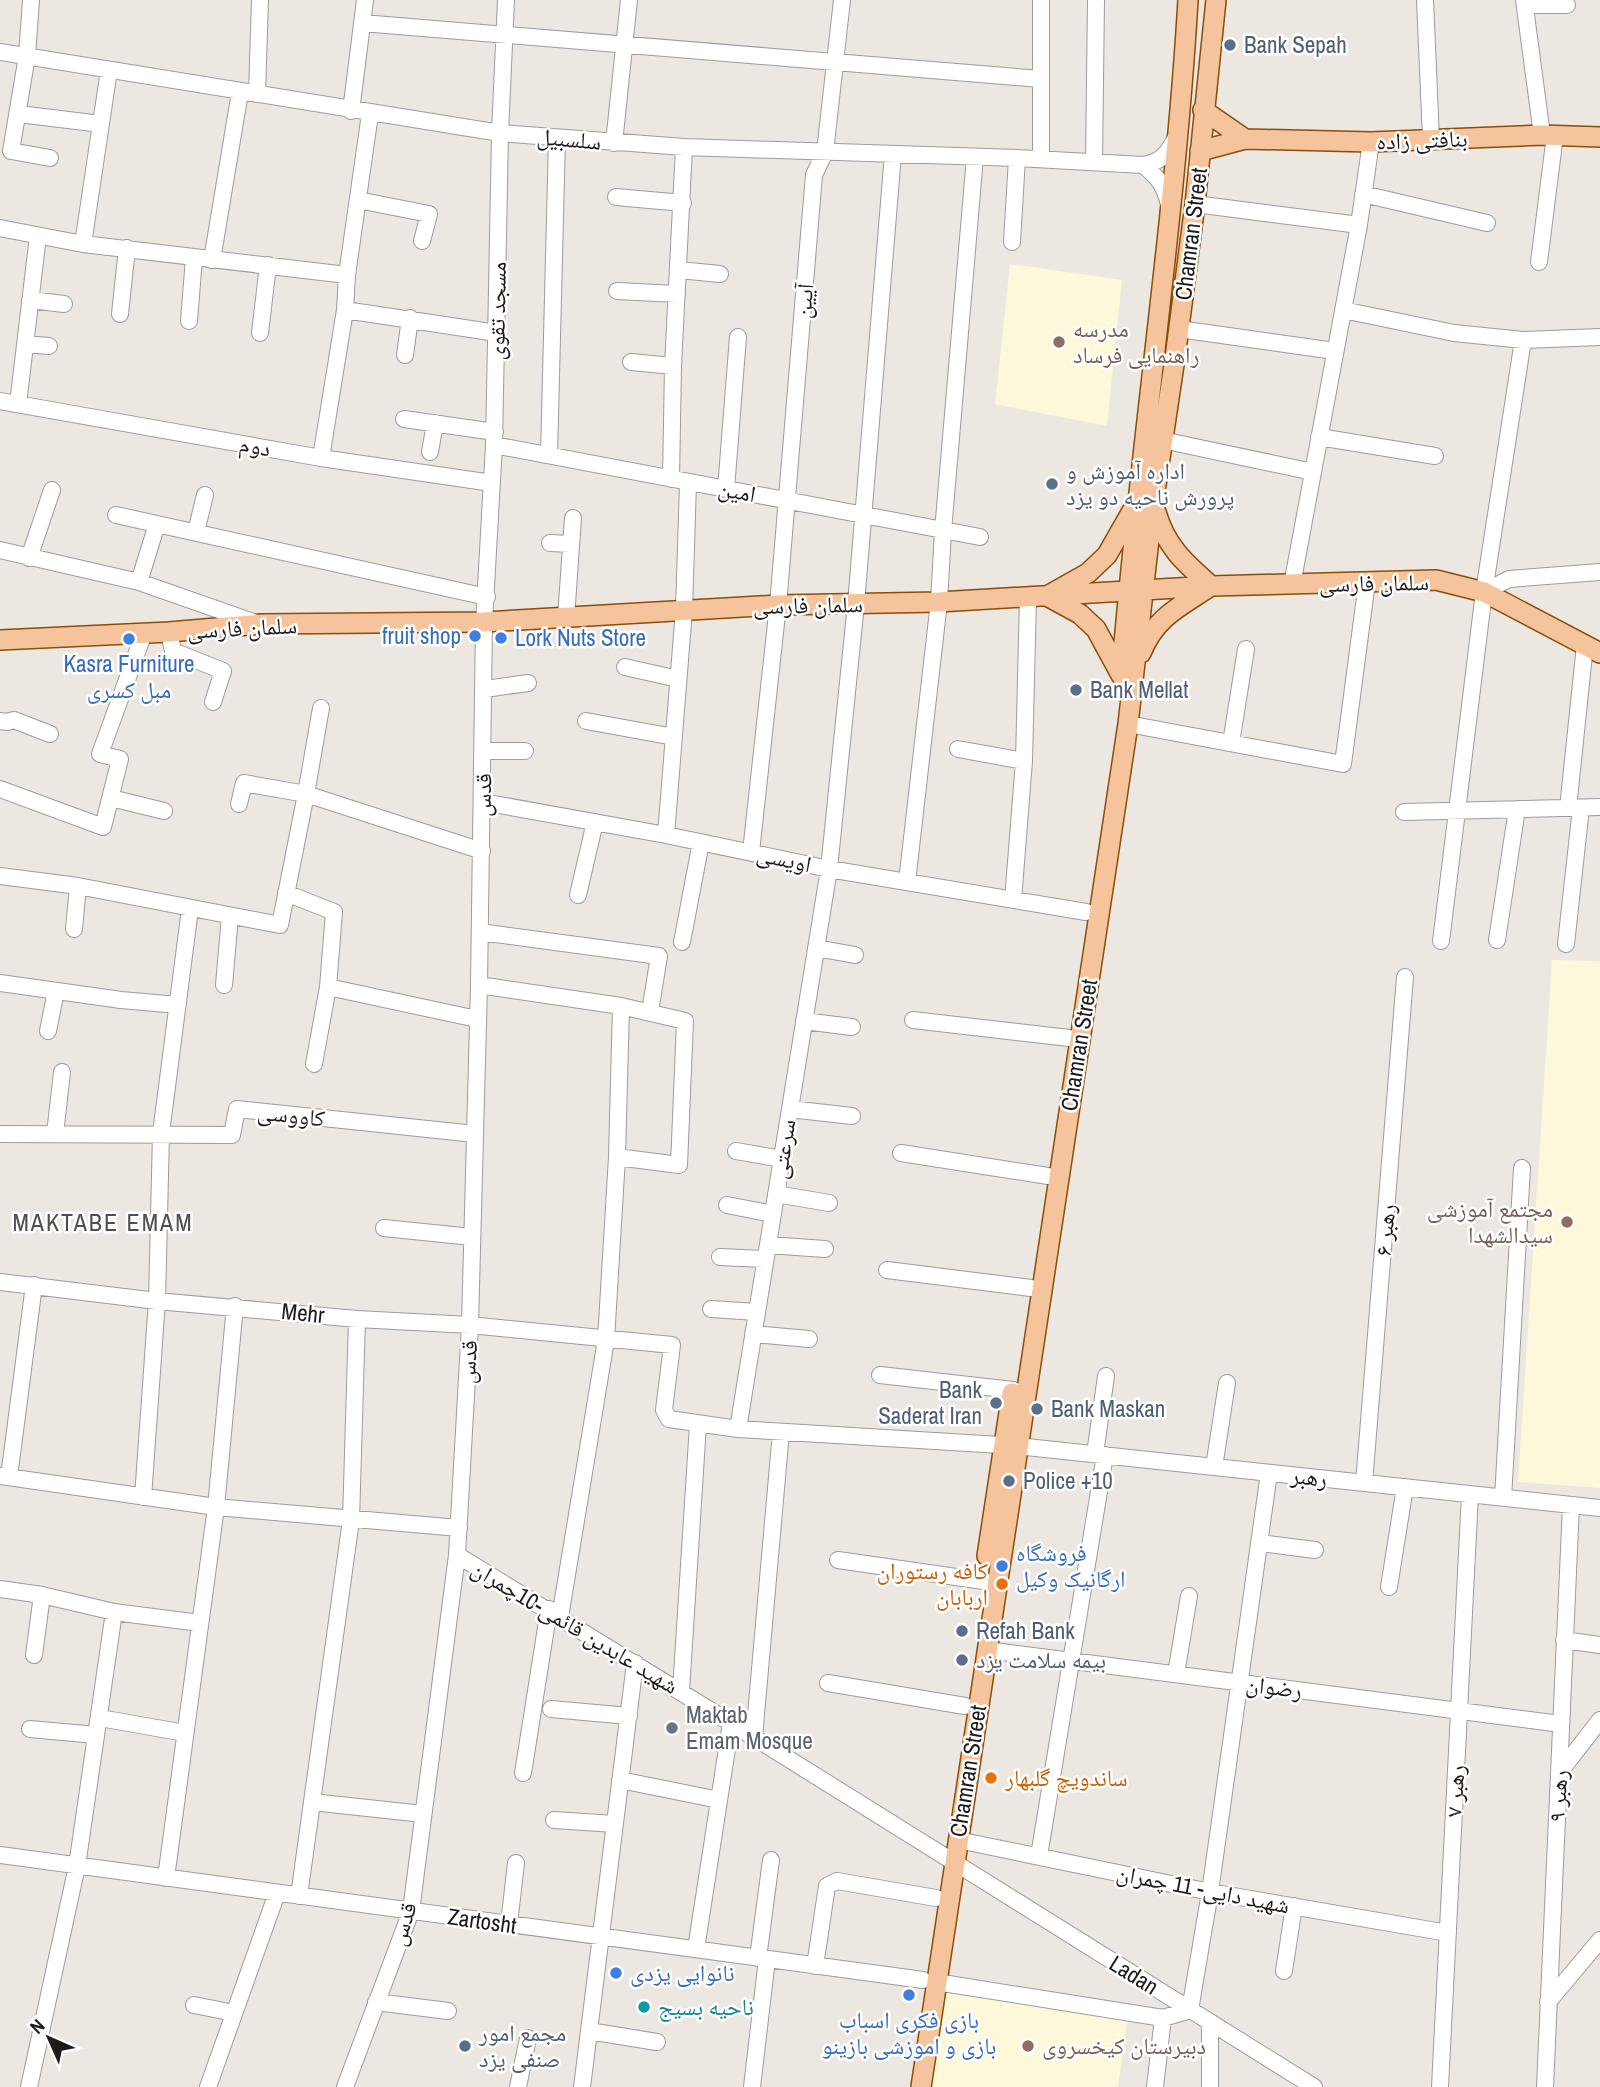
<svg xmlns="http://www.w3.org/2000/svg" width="1600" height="2087" viewBox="0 0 1600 2087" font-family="'Archivo Narrow','Noto Naskh Arabic',sans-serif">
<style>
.education{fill:#fdf8d9}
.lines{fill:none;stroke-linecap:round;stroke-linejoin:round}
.minor-casing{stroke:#9c9c9c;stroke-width:18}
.major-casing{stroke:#8a4e08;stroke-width:22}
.minor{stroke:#fff;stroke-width:16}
.major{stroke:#f6c49c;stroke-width:19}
.service-dot{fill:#5c6f8a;stroke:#fff;stroke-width:2.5}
.education-dot{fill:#8d6e63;stroke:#fff;stroke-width:2.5}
.shop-dot{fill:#3f7fe0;stroke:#fff;stroke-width:2.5}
.food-dot{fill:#e8710a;stroke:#fff;stroke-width:2.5}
.worship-dot{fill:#6b7280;stroke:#fff;stroke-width:2.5}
.culture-dot{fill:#0f9aa8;stroke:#fff;stroke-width:2.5}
.labels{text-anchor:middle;stroke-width:5;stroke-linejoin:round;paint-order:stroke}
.service-label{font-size:23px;fill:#4e5e75;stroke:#fff;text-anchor:start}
.street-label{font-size:23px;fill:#1b1b1b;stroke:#fff}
.education-label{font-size:23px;fill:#785e54;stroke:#fff;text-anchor:start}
.shop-label{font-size:23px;fill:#366cbe;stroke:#fff;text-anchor:start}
.food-label{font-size:23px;fill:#c56008;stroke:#fff;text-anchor:end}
.worship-label{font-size:23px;fill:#5b616d;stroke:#fff;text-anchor:start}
.culture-label{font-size:23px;fill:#0d838f;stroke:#fff;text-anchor:start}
.neighbourhood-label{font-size:24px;letter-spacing:2px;fill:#4e4e4e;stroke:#fff}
</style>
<rect width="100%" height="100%" fill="#ece7e1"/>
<path class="education" d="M1010 264 1122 280 1107 426 995 404Z
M1552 960 1600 961V1488L1518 1482Z
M940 1990 1128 2017 1118 2087H926Z"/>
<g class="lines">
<g class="minor-casing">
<path id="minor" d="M31 0 27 56 11 151 50 158
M1041 0V159
M1425 0 1431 139
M1524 0 1542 135
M1525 5H1567
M362 23 1041 79
M0 52 500 133 684 147 1017 158 1143 165C1164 161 1167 153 1177 136
M257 94 260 0
M351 111 365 0
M19 114 101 124
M614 143 629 0
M1094 162 1096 0
M1143 165C1158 177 1165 186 1169 205
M1363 194 1487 223
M616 197 683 203
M358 200 429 214 422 241
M1195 204 1359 225
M0 228 83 244 347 275
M1012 242 1017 158
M83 244 109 70
M212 260 240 92
M1539 262 1555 135
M679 270 720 274
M617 291 677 294
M30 300 64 304
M345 310 497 333
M1343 310 1454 333 1523 340 1600 337
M120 314 127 248
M189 321 194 258
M1179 329 1335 351
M260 333 268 265
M25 344 49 346
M405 355 410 318
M631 362 673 366
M0 401 321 458 492 483
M18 404 38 236
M404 419 495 432
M1319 437 1435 456
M1162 440 1313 472
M494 445 980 537
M430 452 435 423
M549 455 557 139
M321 458 345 310 347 275 370 114
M671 479 673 366 684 147
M726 489 738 337
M116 515 487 597
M196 532 205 495
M550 543 571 544
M0 550 139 582 259 624
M29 558 52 490
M139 582 157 524
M1292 585 1359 225 1371 142
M1484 592 1509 579 1600 572
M566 618 573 518
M169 632 173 651 223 671 213 702
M625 667 678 679
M485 689 528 683
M0 721 7 722 14 720 50 734
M586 721 674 737
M1128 724 1343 764 1367 582
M1231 743 1246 649
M958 749 1024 761
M483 751H525
M0 789 103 827 120 759 100 754 144 633
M111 798 164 811
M483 802 666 835 829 869 1086 912
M239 804 244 783 306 794 482 851
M1568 808 1585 645
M1404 812 1600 807
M666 835 684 610 688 483
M751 852 778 605 814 175 825 152 842 0
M0 876 78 886 280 925 306 794 321 708
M907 882 939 602 943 531 975 157
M286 893 334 912 328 987 314 1064
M578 895 595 822
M1013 900 1024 761 1028 597
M74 929 78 886
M480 932 659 956 650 1012
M1497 940 1517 809
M1441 941 1484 592 1523 340
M682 942 701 842
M1566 944 1581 808
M816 948 855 955
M0 983 121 1000 178 1005
M224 985 230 916
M479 985 621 1006 685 1021 679 1165 617 1157
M328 987 477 1019
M913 1020 1069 1038
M804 1021 852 1027
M48 1031 56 991
M790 1109 852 1116
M0 1134 232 1135 237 1109 475 1134
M55 1134 62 1072
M736 1151 782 1159
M901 1153 1048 1176
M776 1194 829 1203
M727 1205 773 1214
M384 1228 472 1237
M768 1245 825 1249
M720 1257 765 1259
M887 1270 1031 1288
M0 1282 157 1301 357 1319 470 1325 672 1345 664 1410 669 1419 738 1429 1017 1446 1600 1508
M711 1309 757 1312
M753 1334 809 1339
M880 1375 1013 1390
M738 1429 829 869 856 604 893 154
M1095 1454 1106 1376
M1214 1467 1227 1383
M0 1476 216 1507 459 1528
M9 1477 34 1285
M1364 1483 1405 977
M143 1497 157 1301 161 1133 190 909
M1503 1498 1522 1168
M1260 1543 1315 1550
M457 1555 731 1723 1314 2087
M838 1560 984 1581
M1389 1587 1405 1487
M0 1589 42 1595 114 1612 200 1623
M560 1617 606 1340 617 1157 621 1006
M1564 1640 1600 1645
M987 1650 1561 1724
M34 1655 42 1595
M1176 1674 1189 1596
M828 1683 965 1706
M681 1691 698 1424
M551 1709 629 1716
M100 1718 185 1733
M30 1729 96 1735
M754 1737 781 1432
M523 1773 549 1609
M1559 1773 1600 1720
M620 1780 719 1800
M312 1802 423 1814
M554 1820 615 1824
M958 1840 1210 1892 1448 1933
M0 1855 923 1980
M1039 1856 1105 1455
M166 1878 216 1507 235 1306
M299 1896 351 1520 357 1319
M509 1924 516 1863
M696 1949 731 1723
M758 1958 771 1860
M815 1966 827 1886 837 1881 936 1898
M1284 1971 1294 1906
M936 1982 1163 2018 1190 2010 1210 1892 1269 1473
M376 2002 448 2011
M1548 2002 1600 1940
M194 2005 234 2013
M589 2031 657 2042
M29 2087 77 1866 114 1612
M208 2087 277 1893
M345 2087 411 1911 457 1555 470 1325 479 985 484 622 494 445 500 133 506 0
M518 2087 528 2038
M582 2087 635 1663
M752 2087 767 1959
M1155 2087 1163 2018
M1210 2087V2023
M1440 2087 1470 1494
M1545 2087 1571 1505"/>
</g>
<g class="major-casing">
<path id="major" d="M1203 110 1245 139
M1200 151 1245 139 1371 142 1542 135 1600 137
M0 640 169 632 261 624 484 622 778 605 939 602 1211 586 1436 580 1484 592 1600 653
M1141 653C1156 616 1180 607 1211 586 1185 563 1166 547 1156 512
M1122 667C1140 444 1175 223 1188 0
M1121 675 1096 629 1080 614 1047 596 1088 573 1107 555 1132 511
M987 1556 1012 1393
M921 2087 1128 724 1153 505 1175 358 1195 204 1216 0"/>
</g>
<use href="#minor" class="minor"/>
<use href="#major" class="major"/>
</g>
<g class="service-dot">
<circle cx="1230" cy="45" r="7"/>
<circle cx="1052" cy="484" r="7"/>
<circle cx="1076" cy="690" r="7"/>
<circle cx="996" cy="1403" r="7"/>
<circle cx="1037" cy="1409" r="7"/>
<circle cx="1009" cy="1481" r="7"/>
<circle cx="962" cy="1631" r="7"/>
<circle cx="962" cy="1660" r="7"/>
<circle cx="465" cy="2046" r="7"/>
</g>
<g class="education-dot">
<circle cx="1059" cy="342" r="7"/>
<circle cx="1567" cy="1222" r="7"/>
<circle cx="1028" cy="2046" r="7"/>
</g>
<g class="shop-dot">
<circle cx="475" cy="636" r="7"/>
<circle cx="501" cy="638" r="7"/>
<circle cx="129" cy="639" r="7"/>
<circle cx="1002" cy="1566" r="7"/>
<circle cx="616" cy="1973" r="7"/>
<circle cx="909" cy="1995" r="7"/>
</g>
<g class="food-dot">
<circle cx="1002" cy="1584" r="7"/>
<circle cx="991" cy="1778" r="7"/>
</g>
<circle class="worship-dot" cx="672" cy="1728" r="7"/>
<circle class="culture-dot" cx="644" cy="2007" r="7"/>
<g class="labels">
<g class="service-label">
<text x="1244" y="53">Bank Sepah</text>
<text x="1066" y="479">اداره آموزش و<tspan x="1066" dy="26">پرورش ناحیه دو یزد</tspan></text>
<text x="1090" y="698">Bank Mellat</text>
<text x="982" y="1398" text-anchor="end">Bank<tspan x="982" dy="26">Saderat Iran</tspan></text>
<text x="1051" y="1417">Bank Maskan</text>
<text x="1023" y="1489">Police +10</text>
<text x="976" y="1639">Refah Bank</text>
<text x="976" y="1668">بيمه سلامت يزد</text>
<text x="479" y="2041">مجمع امور<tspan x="479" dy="26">صنفی یزد</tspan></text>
</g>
<g class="street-label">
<text transform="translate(569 139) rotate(5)" y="8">سلسبیل</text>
<text transform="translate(1422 140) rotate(-2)" y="8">بنافتی زاده</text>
<text transform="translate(1191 234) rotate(-83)" y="8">Chamran Street</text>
<text transform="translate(804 301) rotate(-85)" y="8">آیین</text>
<text transform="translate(497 311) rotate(-89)" y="8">مسجد تقوی</text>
<text transform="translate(255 446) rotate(10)" y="8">دوم</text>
<text transform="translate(737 491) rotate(10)" y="8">امین</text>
<text transform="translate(1374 583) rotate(-1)" y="8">سلمان فارسی</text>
<text transform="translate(808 605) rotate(-1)" y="8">سلمان فارسی</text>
<text transform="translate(242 628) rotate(-3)" y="8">سلمان فارسی</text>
<text transform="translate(483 795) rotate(-89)" y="8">قدس</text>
<text transform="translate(784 859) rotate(12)" y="8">اویسی</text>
<text transform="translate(1079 1045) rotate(-81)" y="8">Chamran Street</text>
<text transform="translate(291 1115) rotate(6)" y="8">کاووسی</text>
<text transform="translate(783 1149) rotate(-81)" y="8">سرعتی</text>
<text transform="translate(1385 1230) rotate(-85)" y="8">رهبر ۶</text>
<text transform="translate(303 1313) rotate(6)" y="8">Mehr</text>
<text transform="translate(468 1362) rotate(-87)" y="8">قدس</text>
<text transform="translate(1309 1477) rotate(6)" y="8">رهبر</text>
<text transform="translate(575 1627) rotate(31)" y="8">شهید عابدین قائمی-10چمران</text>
<text transform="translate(1274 1687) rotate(7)" y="8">رضوان</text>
<text transform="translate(968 1771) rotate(-81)" y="8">Chamran Street</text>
<text transform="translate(1455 1791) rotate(-87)" y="8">رهبر ۷</text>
<text transform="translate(1558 1796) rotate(-87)" y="8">رهبر ۹</text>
<text transform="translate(1203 1889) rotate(11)" y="8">شهید دایی- 11 چمران</text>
<text transform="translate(482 1921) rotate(8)" y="8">Zartosht</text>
<text transform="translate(403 1924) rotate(-73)" y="8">قدس</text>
<text transform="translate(1134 1975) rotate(32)" y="8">Ladan</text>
</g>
<g class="education-label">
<text x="1073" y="337">مدرسه<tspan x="1073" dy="26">راهنمایی فرساد</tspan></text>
<text x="1553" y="1217" text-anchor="end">مجتمع آموزشی<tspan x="1553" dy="26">سیدالشهدا</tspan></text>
<text x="1042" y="2054">دبیرستان کیخسروی</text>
</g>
<g class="shop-label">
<text x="461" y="644" text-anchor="end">fruit shop</text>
<text x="515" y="646">Lork Nuts Store</text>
<text x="129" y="672" text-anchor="middle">Kasra Furniture<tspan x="129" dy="26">مبل کسری</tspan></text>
<text x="1016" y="1561">فروشگاه<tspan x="1016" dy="26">ارگانیک وکیل</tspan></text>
<text x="630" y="1981">نانوایی یزدی</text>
<text x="909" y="2028" text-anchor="middle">بازی فکری اسباب<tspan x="909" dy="26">بازی و اموزشی بازینو</tspan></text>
</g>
<g class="food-label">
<text x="988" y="1579">کافه رستوران<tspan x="988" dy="26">اربابان</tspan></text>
<text x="1005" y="1786" text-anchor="start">ساندویچ گلبهار</text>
</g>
<g class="worship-label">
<text x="686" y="1723">Maktab<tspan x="686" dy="26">Emam Mosque</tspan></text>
</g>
<g class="culture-label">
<text x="658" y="2015">ناحیه بسیج</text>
</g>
<g class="neighbourhood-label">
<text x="103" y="1231">MAKTABE EMAM</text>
</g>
</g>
<g transform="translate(49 2038) rotate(315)" stroke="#ffffff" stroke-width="5" paint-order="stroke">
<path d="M0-5L12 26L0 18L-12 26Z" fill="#1b1b1b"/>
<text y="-10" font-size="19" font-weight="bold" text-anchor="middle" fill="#1b1b1b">N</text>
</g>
</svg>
